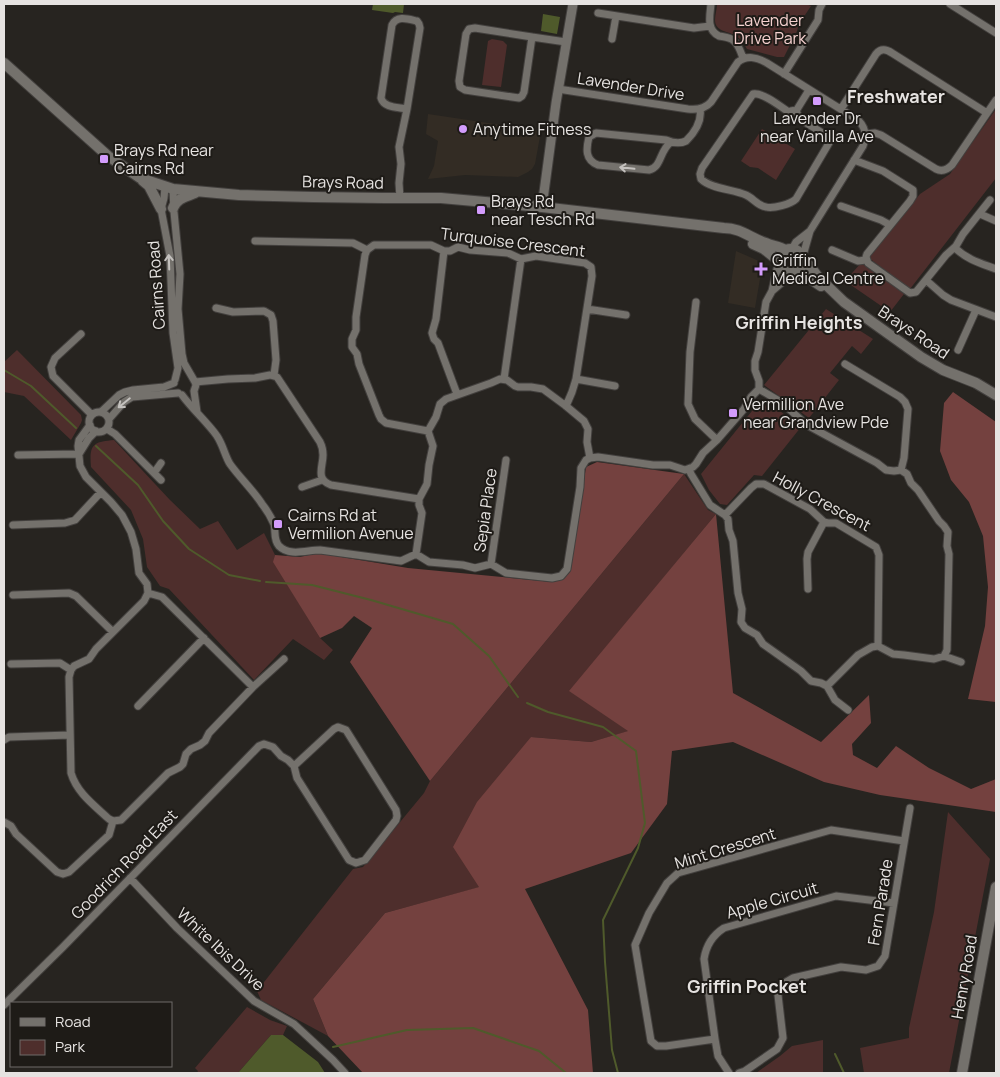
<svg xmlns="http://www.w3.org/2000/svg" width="1000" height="1077" viewBox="0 0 1000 1077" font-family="Manrope,sans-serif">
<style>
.built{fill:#332c24}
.green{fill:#4e2e2c}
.forest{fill:#74413f}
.water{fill:#4f5a2b}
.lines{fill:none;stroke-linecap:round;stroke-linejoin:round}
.stream{stroke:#4f5a2b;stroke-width:2}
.minor-casing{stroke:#43403e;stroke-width:9}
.tertiary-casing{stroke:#43403e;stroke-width:11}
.secondary-casing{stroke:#43403e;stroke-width:12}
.minor{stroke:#74716c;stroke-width:7}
.tertiary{stroke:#74716c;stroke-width:9}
.secondary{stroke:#74716c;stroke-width:10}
.oneway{stroke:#c4c1be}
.poi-dot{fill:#d39cfc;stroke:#1e1b17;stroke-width:2}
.labels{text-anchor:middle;stroke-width:4;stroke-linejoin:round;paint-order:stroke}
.park-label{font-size:16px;fill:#f5d1cf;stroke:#1e1b17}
.street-label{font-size:16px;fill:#e6e3e1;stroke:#1e1b17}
.poi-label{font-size:16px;fill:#e6e3e1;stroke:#1e1b17;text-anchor:start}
.neighbourhood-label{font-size:18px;font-weight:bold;fill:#e6e3e1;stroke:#1e1b17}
</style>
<rect width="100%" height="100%" fill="#272420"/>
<path class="built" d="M428 114 541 131 535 164 532 169 528 172 518 177 465 175 428 179 434 166 438 141 426 134Z
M736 251 759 261 761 273 755 308 728 303Z"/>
<path class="green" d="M717 4H806L811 6 799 24 797 31 784 57H777L747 49C744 44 741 39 736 36 729 31 715 32 715 20 715 15 717 9 717 4Z
M492 39 503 41 507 45 501 87 482 85 488 41Z
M996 109V178L910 289 869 258 920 194 950 174Z
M762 129 795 149 776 180 758 168 750 167 741 161Z
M861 263 904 294 890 312 845 281Z
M826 309 873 339 861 354 852 346 830 373 839 380 809 418 764 385Z
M17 350 81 415 82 420 81 423 71 440 24 396 4 392V362Z
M772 405 801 427 762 476 754 475 727 505 720 504 709 490 701 474 756 406Z
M114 440 170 500 200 529 218 521 237 550 264 533 275 555 274 562 320 638 333 650 324 660 293 639 254 680 169 589 160 586 147 567 143 539 131 510 91 467C89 444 93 442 114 440Z
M684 474 708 510 716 514 570 691 629 731 591 742 531 737 480 887 385 913 313 999 328 1036 261 1000 257 991 353 869 363 867 424 793 430 781Z
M948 812 990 859 949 1073H864L860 1048 909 1038V1028L934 912Z
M247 1007 270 1020 287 1026 283 1035H271L238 1073H197L198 1071 195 1068Z
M823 1040V1073H756L780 1056 792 1046Z"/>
<path class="forest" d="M953 392 996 422V702L968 699 985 626 988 587 983 536 969 502 951 480 940 451 944 403Z
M597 462 684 474 430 781 350 662 372 628 354 616 342 628 320 638 273 562 275 555 300 557 317 553 408 568 553 582 563 579 570 572 586 467Z
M716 514 733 693 821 742 869 695 871 723 852 744 853 755 877 768 896 746 929 768 971 789 996 779V812L880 795 824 782 733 742 672 751 667 804 631 853 525 889 588 1010 593 1073H363L328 1036 313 999 385 913 479 887 453 847 477 802 531 737 591 742 628 731 569 691Z"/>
<path class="water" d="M373 4H404L403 13 395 12 393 13 372 10Z
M543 14 560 17 557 34 541 31Z
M271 1035H283L318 1062 325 1073H238Z"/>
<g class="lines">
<path class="stream" d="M4 370 31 386 76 428
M96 446 138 485 163 521 189 549 229 575 260 581
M266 582 312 585 371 600 453 624 489 656 518 697
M527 703 548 712 603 727 636 751 645 823 638 848 603 920 605 962 612 1050 618 1073
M333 1047 407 1030 473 1028 539 1051 566 1073
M835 1054 844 1073"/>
<g class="minor-casing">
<path id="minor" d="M711 4C710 15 706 30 719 36 724 37 730 37 734 41 739 45 741 53 743 58
M950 4 996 33
M598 13 694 28 710 26
M532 37 475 28 469 29 466 34 459 81 460 87 465 90 519 98 522 96 524 92 532 37 566 42
M612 39 616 16
M784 74 818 20 819 10 822 4
M558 89 688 109C697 110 705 109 711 102L738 62C747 55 756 57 767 63L858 120C866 128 867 136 863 146L810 231 804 252 802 255
M841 109 876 54C881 48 886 49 892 53L987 113
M788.5 115a4.5 4.5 0 1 1 9 0a4.5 4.5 0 1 1-9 0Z
M796 111 809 90
M790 113C781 107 763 92 753 94L702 168 700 174 701 179C711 189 733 189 746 195 753 198 758 206 766 207 773 209 791 204 796 199L829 143V139L827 136 797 117
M866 134 875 133 881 135 936 169C942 172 947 170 952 165L996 100
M671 142C659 151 662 167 649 170L598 165C585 160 586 149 589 137L596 133 666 140C673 143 680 144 686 141 695 132 702 121 700 109
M854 160 883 171 913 190V196L910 201 867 254 866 257 868 263 910 293 916 292 946 255 956 246 963 234 990 200
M165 187 164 198 161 209 170 256 173 333 178 368 175 380
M173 189 174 212 180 274 178 309 182 354 184 363 195 382 196 385 194 391 197 412
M400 198 399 183 401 164 399 147 407 109C397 107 384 108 381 98L392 25C397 15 408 19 417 21L419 24 420 28 407 109
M841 206 881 220 890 225
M980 214 996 221
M255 241 353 243 367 250
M955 248C968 260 980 263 996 269
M792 249 796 242 810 231
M832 250 858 261 866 260
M444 251 436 319 432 333 434 339 438 343 457 394
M926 280 943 295 951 300 996 317
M772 291 787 278 790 273
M696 302 690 352 688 404 695 419 717 440
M216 308 233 312 264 311 271 315 273 321 276 360 274 375
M587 309 626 315
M81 334 55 358 51 367 53 376 92 415
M958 350 976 310
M845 364 900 397 905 402 908 409 904 458 901 470
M504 379 521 259
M576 379 615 386
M195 382 228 379 255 378 270 375 277 377 320 442C322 446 323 450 323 455 323 467 315 479 331 485L419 499
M759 389 781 402 807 425 877 463 886 470 894 471 901 470 907 474 911 483 918 490 939 521 944 526 948 532 947 546 949 554 947 650 944 656 934 659 904 655 893 654 878 646 872 647 858 655 827 686
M182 395C193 410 207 422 217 436 223 445 225 456 230 464 240 478 253 490 262 504 266 509 271 517 274 524 276 531 273 539 279 546 290 557 307 550 320 550L401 561 416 554 429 562 463 565 475 568 491 564 506 573 552 578 561 576 567 569 580 487 581 468 586 460 590 458 598 457 653 465H670L685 470 693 467 696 464 703 453 717 440 744 409 751 397 759 389V381L755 370V361L758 352 766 302 772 291 777 269 780 266
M89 422a10 10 0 1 1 20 0a10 10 0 1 1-20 0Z
M101 412 119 395 125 392 133 390 164 387 174 383
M109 419 124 402 132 397 178 393
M90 425 79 440 78 446 80 466 86 477 111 502 122 515 131 532 136 549 139 573 147 584 148 593 144 601 96 649 89 659 74 666 71 670 69 677 71 773C77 793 94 805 109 819L113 821
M107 429 115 434 161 480
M428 431 386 423 381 419 379 415 359 364 357 354 352 347V339L356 330V317L365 255 367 250 374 245H431L444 251H450L458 247 470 250 508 253 521 259 536 256 585 263 591 267 592 276 576 379 572 392 566 406
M79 454 89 438 96 431
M18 455 78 454
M689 469 691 474 710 505 725 515 728 519 729 530 733 541 738 593 742 609 741 622 745 628 757 635 763 644 801 671 811 681 821 683 827 686 835 700 848 710
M154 473 161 463
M302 487 322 480
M725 515 751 488 756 484H764L810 509 824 522 828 523H836L876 547 879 555 878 646
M13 525 65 523 75 520 101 492
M416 554 422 513 419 505V499L427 484 429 465 433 446 428 431 436 417 440 404 446 399 491 383 500 379 507 380 515 386 518 387H531L543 389 566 406 584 421 588 429 587 442 590 458
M491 564 506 460
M808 589 807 559 808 552 824 522
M13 595 69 593 76 596 113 632
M944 656 961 662
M11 664 60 663 71 670
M253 687 284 659
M138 706 204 638
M4 740 9 737 70 735
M113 821 121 820 168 773 180 767 183 764 186 754 191 749 200 745 205 741 209 733 253 687 162 597 148 593
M4 822 11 826 16 834 57 872 63 874 69 872 109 835 113 821
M130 878 177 928 254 1001 294 1024 333 1060 345 1073
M4 1005 63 947 259 746 264 744 273 747 281 756 288 760 294 766 297 778 349 860 356 863 365 860 396 820 397 816 396 810 346 730 338 727 334 729 294 766
M715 1039 666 1046H657L651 1041 635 945 649 913 667 883 678 873 831 830 904 841
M729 1073 718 1056 715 1039 704 959C706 946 713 935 724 928L836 896 894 903
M739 1073 745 1071 777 1049 783 1038 778 995 781 985 793 978 841 967 866 970 878 966 885 956 910 808"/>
</g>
<g class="tertiary-casing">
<path id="tertiary" d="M542 207 556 103 573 4"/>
</g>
<g class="secondary-casing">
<path id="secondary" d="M4 63 108 156 140 178 173 189 239 195 313 197 383 198H441L542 207 724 228C741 228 750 238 766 243 772 246 779 246 785 250
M143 181 149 186 161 209
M173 208C177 198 186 197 195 193
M753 244 764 249 779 261
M779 261a12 12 0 1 1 24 0a12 12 0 1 1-24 0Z
M803 262 809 265 818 277 844 302 921 357 943 370 976 383 996 395
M795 272 799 275 812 280 821 286
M962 1073 996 887"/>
</g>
<use href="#minor" class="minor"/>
<use href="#tertiary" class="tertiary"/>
<use href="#secondary" class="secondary"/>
</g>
<defs><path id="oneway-shaft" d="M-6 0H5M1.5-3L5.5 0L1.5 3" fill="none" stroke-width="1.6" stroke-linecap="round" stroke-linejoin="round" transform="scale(1.25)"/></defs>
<g class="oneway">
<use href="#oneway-shaft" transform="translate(627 168) rotate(-174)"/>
<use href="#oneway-shaft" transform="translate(169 262) rotate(-92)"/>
<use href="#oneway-shaft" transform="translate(124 403) rotate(141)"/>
</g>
<g class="poi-dot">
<rect x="812" y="96" width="10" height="10" rx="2.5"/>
<circle cx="463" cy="129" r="5"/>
<rect x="99" y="154" width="10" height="10" rx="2.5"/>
<rect x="476" y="205" width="10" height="10" rx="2.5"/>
<path d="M758.5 261.5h5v5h5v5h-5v5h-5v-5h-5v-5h5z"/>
<rect x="728" y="408" width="10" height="10" rx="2.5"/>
<rect x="273" y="519" width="10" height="10" rx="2.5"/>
</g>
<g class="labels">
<g class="park-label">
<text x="770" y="26">Lavender<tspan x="770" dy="18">Drive Park</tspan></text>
</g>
<g class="street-label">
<text transform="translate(631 86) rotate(9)" y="6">Lavender Drive</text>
<text transform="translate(343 182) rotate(1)" y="6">Brays Road</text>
<text transform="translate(513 242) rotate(7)" y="6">Turquoise Crescent</text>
<text transform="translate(156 285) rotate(-94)" y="6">Cairns Road</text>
<text transform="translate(914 332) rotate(34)" y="6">Brays Road</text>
<text transform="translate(822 501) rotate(28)" y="6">Holly Crescent</text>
<text transform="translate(485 510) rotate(-82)" y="6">Sepia Place</text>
<text transform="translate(725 848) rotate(-17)" y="6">Mint Crescent</text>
<text transform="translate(124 864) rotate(-46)" y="6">Goodrich Road East</text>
<text transform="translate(772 900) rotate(-16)" y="6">Apple Circuit</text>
<text transform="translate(880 902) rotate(-81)" y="6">Fern Parade</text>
<text transform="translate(221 949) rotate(43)" y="6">White Ibis Drive</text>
<text transform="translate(964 977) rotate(-80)" y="6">Henry Road</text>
</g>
<g class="poi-label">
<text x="817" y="124" text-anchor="middle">Lavender Dr<tspan x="817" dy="18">near Vanilla Ave</tspan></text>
<text x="473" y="135">Anytime Fitness</text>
<text x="114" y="156">Brays Rd near<tspan x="114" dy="18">Cairns Rd</tspan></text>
<text x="491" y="207">Brays Rd<tspan x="491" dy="18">near Tesch Rd</tspan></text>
<text x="772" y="266">Griffin<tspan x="772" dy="18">Medical Centre</tspan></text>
<text x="743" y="410">Vermillion Ave<tspan x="743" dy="18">near Grandview Pde</tspan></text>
<text x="288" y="521">Cairns Rd at<tspan x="288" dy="18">Vermilion Avenue</tspan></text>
</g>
<g class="neighbourhood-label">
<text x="896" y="103">Freshwater</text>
<text x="799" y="329">Griffin Heights</text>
<text x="747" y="993">Griffin Pocket</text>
</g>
</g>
<rect width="1000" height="1077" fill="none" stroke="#e6e3e1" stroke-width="10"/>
<rect x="10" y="1002" width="162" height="65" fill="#1e1b17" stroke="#6e6b68"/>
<rect x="20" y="1018" width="25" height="8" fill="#74716c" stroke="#6e6b68"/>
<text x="55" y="1027" font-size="15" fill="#e6e3e1">Road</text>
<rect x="20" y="1040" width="25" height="15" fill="#4e2e2c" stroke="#6e6b68"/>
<text x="55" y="1052" font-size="15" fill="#e6e3e1">Park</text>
</svg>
